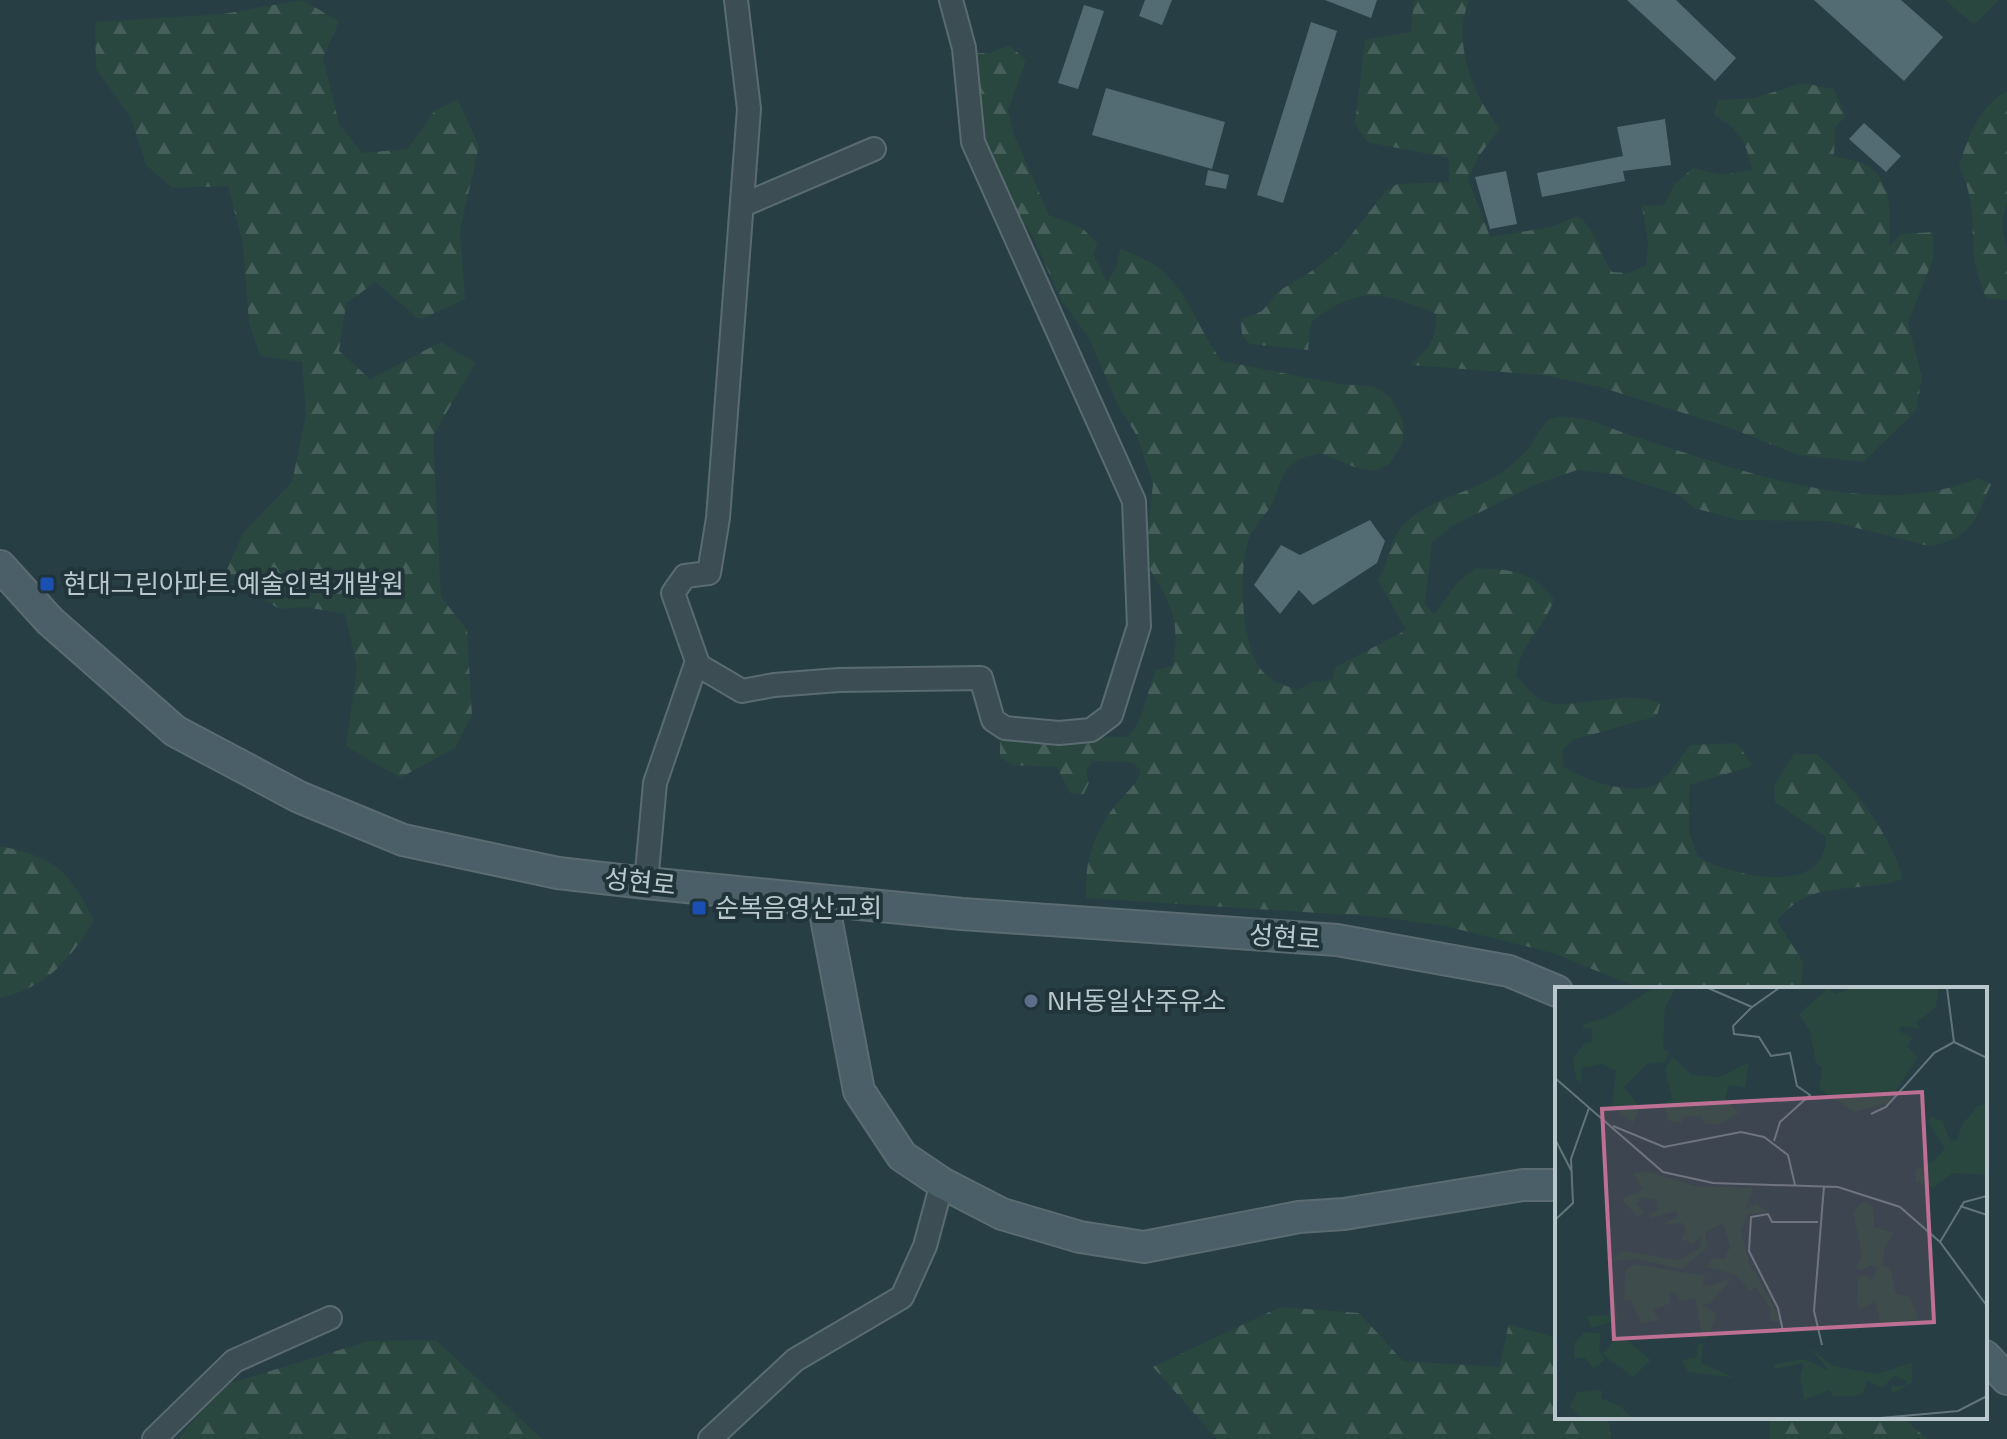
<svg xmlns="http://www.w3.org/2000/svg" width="2007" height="1439" viewBox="0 0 2007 1439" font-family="'Exo 2','Noto Sans KR',sans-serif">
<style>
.forest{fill:url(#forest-firs)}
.green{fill:#29463f}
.building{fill:#536b72}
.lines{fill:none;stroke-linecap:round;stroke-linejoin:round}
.minor-casing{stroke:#5a6b71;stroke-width:26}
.secondary-casing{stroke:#5a6b71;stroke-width:34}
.minor{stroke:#3c4e54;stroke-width:22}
.secondary{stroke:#4a5f67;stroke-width:30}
.transit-dot{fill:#1a4fb4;stroke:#20343a;stroke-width:3}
.service-dot{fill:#5c6f8a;stroke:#20343a;stroke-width:3}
.labels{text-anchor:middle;stroke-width:8;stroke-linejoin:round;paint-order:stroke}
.poi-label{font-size:26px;fill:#bac8cd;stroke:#20343a;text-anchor:start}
.street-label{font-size:26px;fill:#bac8cd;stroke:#20343a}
.inset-road{fill:none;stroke:#62757b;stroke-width:2}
.view{fill:#be7094;fill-opacity:0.15;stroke:#be7094;stroke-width:4}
.inset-edge{fill:none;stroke:#bac8cd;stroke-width:4}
</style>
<defs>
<pattern id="forest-firs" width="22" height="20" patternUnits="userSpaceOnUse" patternTransform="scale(2)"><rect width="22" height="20" fill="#29463f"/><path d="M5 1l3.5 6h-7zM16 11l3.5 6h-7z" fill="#465f5a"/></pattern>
</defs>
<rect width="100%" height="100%" fill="#273e45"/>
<path class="forest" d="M302 0 339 21 323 58 339 124 362 153 408 149 435 110 458 100 479 146 460 231 465 299 420 320 375 282 346 304 339 351 370 379 441 342 475 363 433 436 441 597 467 630 472 715 455 748 400 778 346 746 357 667 345 614 305 607 279 609 226 572 243 533 292 482 306 415 302 362 260 356 249 323 243 245 228 186 172 188 146 165 130 116 96 69 95 22 223 14Z
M1414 0H1469C1452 41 1472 96 1500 128L1479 156 1468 179 1490 237 1551 227 1578 216C1597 230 1599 253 1612 272L1627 273 1646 266 1648 243 1642 206 1664 205 1675 184 1693 168 1722 175 1752 170C1747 143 1739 128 1714 115L1718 100 1754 98 1802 83 1834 89 1846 116 1835 128 1834 156C1844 159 1862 160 1870 167 1894 185 1890 220 1889 246L1901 234 1933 232V259L1908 323 1922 377 1916 411 1863 462 1798 455 1725 426 1600 387 1543 375 1410 365C1429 349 1437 339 1436 314 1381 291 1360 285 1311 322L1308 350 1250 344 1242 335 1241 320 1262 311 1279 291 1315 269 1339 250 1386 191 1397 184 1449 182V158L1367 142 1355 124 1365 40 1411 32Z
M1009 45 1026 60 1008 111 1014 135 1049 215 1082 228 1098 244 1093 254 1107 282 1116 268 1120 249C1189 272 1185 311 1222 361L1339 384 1373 386 1390 397 1403 420V443L1389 464 1375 471 1357 468 1320 453C1313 455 1303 457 1297 461 1282 470 1279 488 1273 502 1267 515 1254 525 1249 538 1238 570 1240 649 1265 674 1273 682 1287 686 1297 690L1313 682 1332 680 1336 667 1406 630 1378 580C1387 564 1388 555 1393 541 1408 504 1461 496 1489 480 1501 474 1518 460 1527 450 1536 440 1541 422 1553 418 1577 411 1613 430 1636 437 1738 469 1874 523 1978 478L1991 484C1975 520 1972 539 1929 546L1829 521 1738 520 1694 508 1679 495 1615 474 1577 470 1537 484 1456 524 1432 542 1425 604 1434 614 1457 583 1476 568C1512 570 1530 570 1554 599 1542 633 1521 641 1516 676 1523 683 1531 693 1539 699 1566 715 1624 686 1660 704L1657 716 1573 740 1563 749V766C1584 781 1639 799 1661 781 1672 771 1681 757 1690 745L1737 743 1753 766 1689 785V832L1698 857C1730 876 1827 898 1826 837L1775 802 1774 785 1794 754H1817C1853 786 1890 832 1903 879 1855 895 1811 877 1777 921L1803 962 1801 989H1641L1553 953 1445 926 1381 917 1086 898C1084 861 1095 828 1120 800 1129 789 1137 785 1141 770L1131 762 1093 761 1086 771 1089 783 1083 795 1070 793 1057 767 1012 765 1000 757V741L1049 719 1095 737H1128C1147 715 1144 696 1156 670L1173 666C1181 615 1170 602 1144 560L1153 484 1137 436 1118 405 1089 338 1061 300 1035 241 1014 208 949 53H990Z
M2007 91V205C2000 222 2002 231 2007 248 2007 264 2007 285 2007 300L1986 298C1981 283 1973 264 1973 248 1973 218 1973 194 1959 167 1967 139 1979 106 2007 91Z
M0 846C57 858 68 870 94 920 70 960 47 987 0 998Z
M1280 1307 1359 1313 1403 1361 1499 1367 1509 1324 1557 1338V1417H1608L1611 1439H1217L1153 1367Z
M436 1340 542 1439H178L221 1386 369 1341Z
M1770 1417H1902L1927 1439H1770Z"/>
<path class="green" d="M1945 0H1999L1974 25Z"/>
<path class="building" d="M1145 0H1172L1162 25 1139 16Z
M1325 0H1377L1371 18Z
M1627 0H1676L1736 58 1715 81Z
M1814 0H1901L1943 37 1904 81Z
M1084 5 1104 11 1078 89 1058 83Z
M1311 22 1337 31 1283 203 1257 195Z
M1106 88 1225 122 1212 169 1092 135Z
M1665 119 1671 165 1623 171 1625 181 1542 197 1537 173 1623 156 1617 127Z
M1864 123 1901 156 1886 172 1849 139Z
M1208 170 1229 175 1226 189 1205 185Z
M1506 171 1517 224 1490 229 1475 177Z
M1370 520 1385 541 1377 563 1313 605 1299 590 1280 614 1254 585 1281 545 1300 555Z"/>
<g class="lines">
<g class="minor-casing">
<path id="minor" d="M743 205 874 149
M696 664 742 691 774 685 839 680 981 678 993 720 1005 728 1059 733 1091 730 1111 715 1139 626 1134 501 973 142 964 48 951 0
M646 883 655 783 697 661 673 593 685 576 709 573 718 518 749 109 736 0
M154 1439 234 1361 330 1318
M710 1439 795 1360 902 1297 925 1246 942 1183"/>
</g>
<g class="secondary-casing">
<path id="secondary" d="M0 566 50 621 175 731 299 797 403 840 558 873 646 883 962 914 1337 940 1509 971 1557 991
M823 902 859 1091 902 1156 942 1183 1002 1214 1080 1237 1144 1247 1299 1217 1344 1214 1523 1185H1557
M1985 1356 2007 1379"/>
</g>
<use href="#minor" class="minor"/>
<use href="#secondary" class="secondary"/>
</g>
<g class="transit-dot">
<rect x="39" y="576" width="16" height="16" rx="4"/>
<rect x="691" y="900" width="16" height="16" rx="4"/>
</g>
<circle class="service-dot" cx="1031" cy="1001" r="8"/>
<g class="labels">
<g class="poi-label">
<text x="63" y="593">현대그린아파트.예술인력개발원</text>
<text x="715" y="917">순복음영산교회</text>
<text x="1047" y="1010">NH동일산주유소</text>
</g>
<g class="street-label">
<text transform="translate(640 882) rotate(6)" y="9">성현로</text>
<text transform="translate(1285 937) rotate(4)" y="9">성현로</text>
</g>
</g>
<g transform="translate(1555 987)">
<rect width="432" height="432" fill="#273e45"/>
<path d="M98 1H121L110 20 108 62 114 65 110 75 92 77 69 100 85 121 78 136 57 119 61 84 47 77 26 81 27 97 21 92 18 72 28 57 37 55V41L28 42V38L55 29ZM273 1 281 7 296 1H384L381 20 361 36 365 42 346 39 344 44 358 51 352 59 363 70 333 116 299 125 264 102 267 80 261 77 255 44 244 27ZM118 70 137 88 165 90 194 75 190 101 174 98 170 112 184 126 164 137H151L144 129H129L127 136 112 133 110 115 117 112 110 82ZM432 117 430 188 398 186 378 201 361 195 360 183 380 173 390 161 373 135 376 130 388 134 395 154 402 153 407 137 423 119ZM94 185 141 199 198 201 191 222 202 217 213 225 193 227 186 244 194 275 227 335 215 334 216 322 201 300 195 304 181 288 152 280 156 271 169 272 175 260 168 236 150 246 152 261 127 282 81 272 57 274 67 264 124 273 146 260 145 249 139 257 126 252 131 243 128 236 108 237 122 230 121 224 96 231 93 227 103 223 101 213 86 210 81 217 89 225 83 230 69 215 68 211 88 203 78 186ZM309 214 318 219 319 240 339 246 329 261 328 279 335 280 341 307 355 310 364 332 331 338 325 335 320 314 305 323 302 316 303 291 310 288 317 293 322 282 317 278 306 284 301 281 307 269 298 225ZM78 277 151 289 147 297 153 299 177 291 156 316 147 318 162 327 153 351H141L146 344 140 310 126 314 120 305 114 307 116 316 98 323 104 333 86 336 76 313 69 314 70 285ZM60 304 62 333 36 341 32 329 53 328 58 317 53 307ZM46 346 44 363 50 373 38 382 30 371H19L20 355 29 345ZM143 357H148L146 376 181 391 133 385 127 373 142 370ZM253 358 276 378 320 387 357 376V396L337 407 336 399H350L352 394 339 389 327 401 312 394 309 405 298 410 278 409 274 403 249 413 245 390 249 376 219 382V377L250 372 274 384ZM47 403 46 411 66 420 77 431H25L15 419 22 405Z" fill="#29463f"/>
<path d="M64 348 96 373 78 390 47 367Z" fill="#29463f"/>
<path class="inset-road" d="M153 1 197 20 224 1M392 1 399 55 432 71M197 20 178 39 179 47 204 50 216 69 235 66 242 99 255 108 225 135 219 154M0 91 108 185 158 196 283 200 345 220 385 255 432 319M316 127 331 120 379 66 399 55M58 139 109 160 186 145 209 150 233 168 240 198M0 152 17 185M405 219 432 228M0 233 18 216 16 172 34 121M385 255 409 215 432 209M228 344 223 321 194 264 196 230 213 227 217 235H263M267 358 259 324 269 199M325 431 403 424 432 409"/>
<path class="view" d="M367 105 379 335 59 352 47 122Z"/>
<rect width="432" height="432" class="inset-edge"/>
</g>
</svg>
